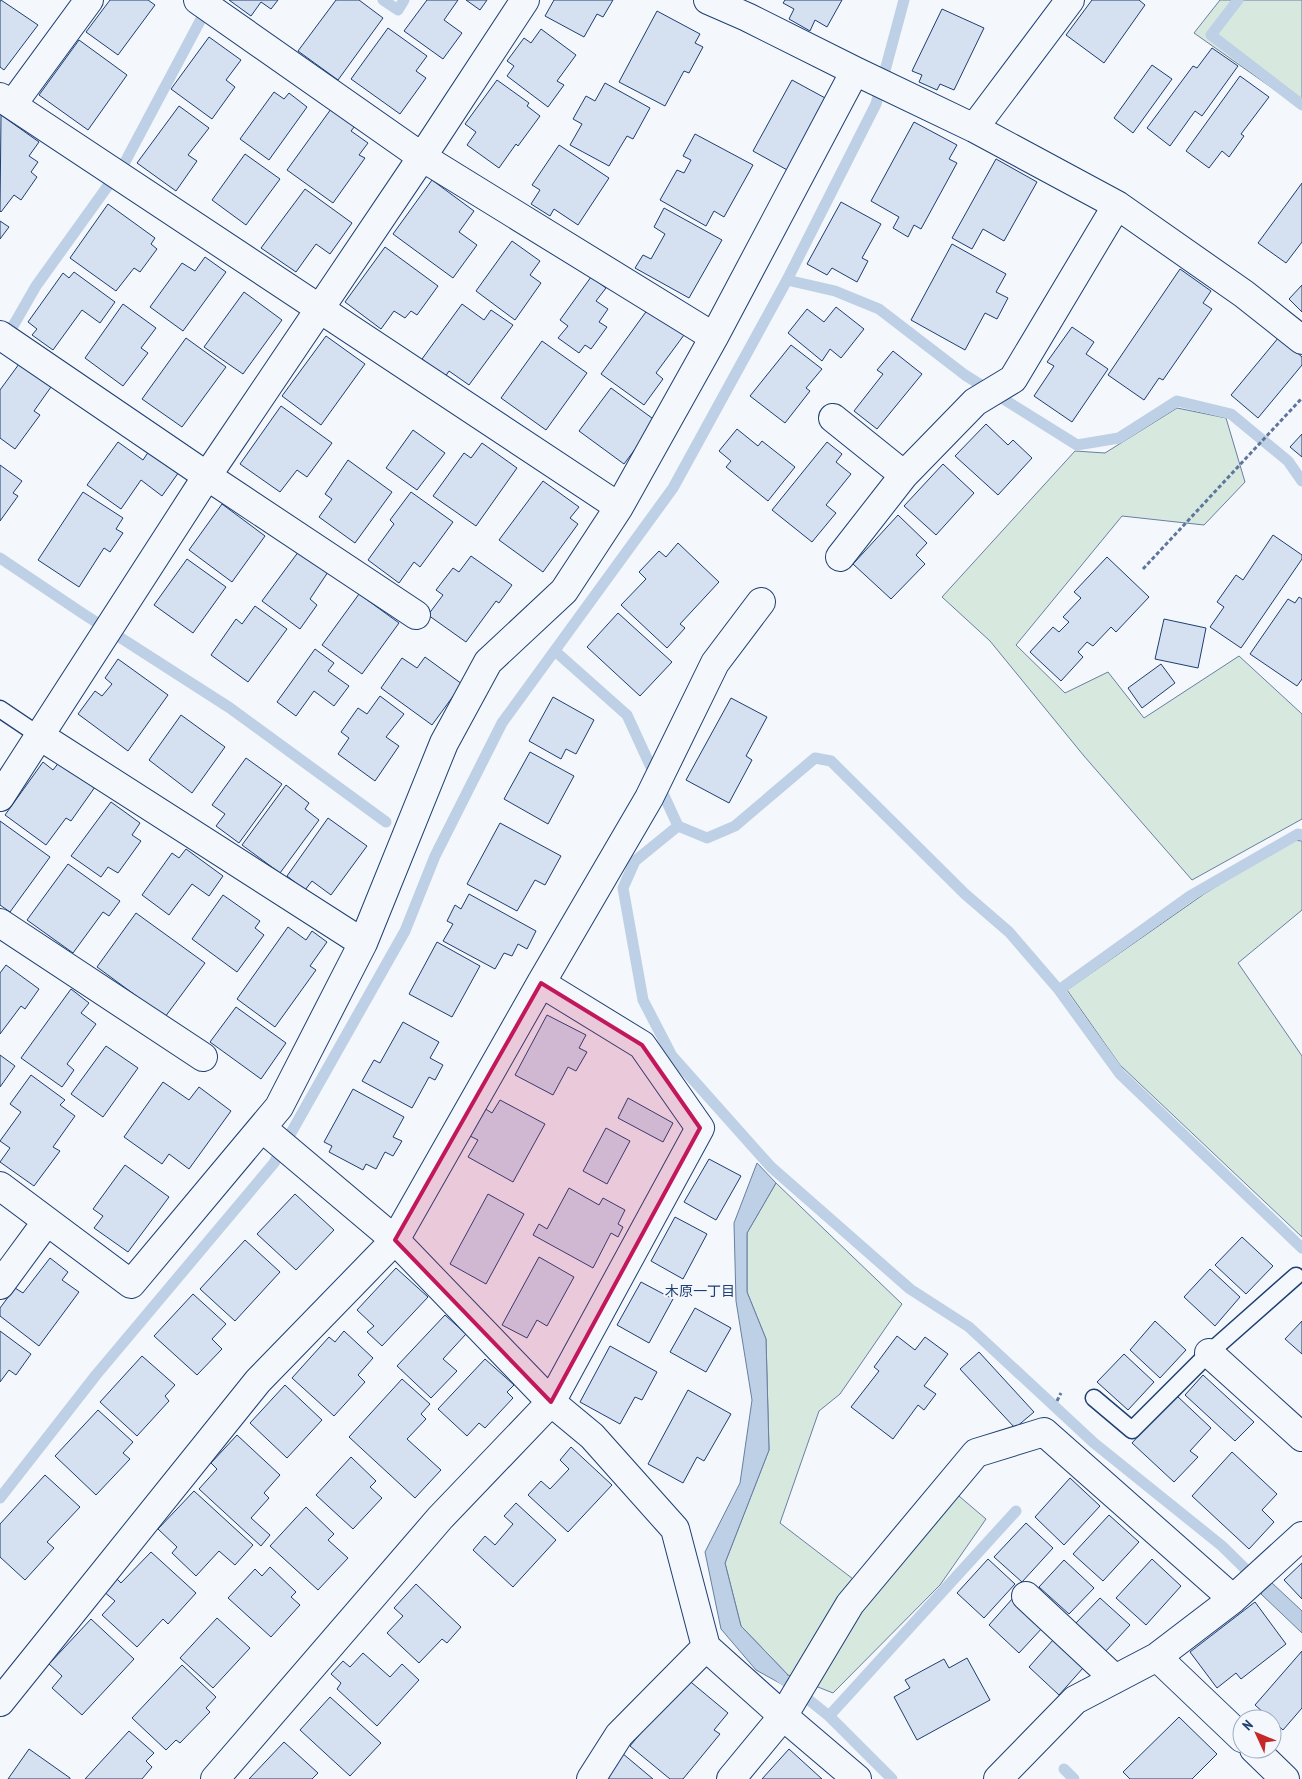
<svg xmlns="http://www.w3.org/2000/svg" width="1302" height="1779" viewBox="0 0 1302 1779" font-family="'PT Sans Narrow','Noto Sans JP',sans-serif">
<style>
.green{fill:#d7e8df;stroke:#687fa3}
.water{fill:#bed0e5;stroke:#687fa3}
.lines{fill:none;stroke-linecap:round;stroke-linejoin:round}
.stream{stroke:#bed0e5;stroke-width:11}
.building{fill:#d5e0f0;stroke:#1d3f73}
.lane-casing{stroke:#1d3f73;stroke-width:19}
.street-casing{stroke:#1d3f73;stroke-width:30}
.path{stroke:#5e769c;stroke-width:3;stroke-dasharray:4 2.5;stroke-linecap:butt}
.lane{stroke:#f4f7fb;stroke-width:16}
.street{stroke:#f4f7fb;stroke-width:28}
.marked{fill:#c2185b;fill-opacity:0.2;stroke:#c2185b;stroke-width:4;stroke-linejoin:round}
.labels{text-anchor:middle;stroke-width:4;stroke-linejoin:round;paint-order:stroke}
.neighbourhood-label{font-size:14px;fill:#1d3f73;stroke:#f4f7fb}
</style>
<rect width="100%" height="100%" fill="#f4f7fb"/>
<path class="green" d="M1220 0H1302V109L1194 33Z
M1177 408 1226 418 1245 482 1204 525 1122 516 1016 645 1065 693 1108 672 1144 718 1239 656 1302 714V819L1192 880 1084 756 990 641 942 597 1075 451 1105 453Z
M1292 840 1302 841V910L1238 963 1302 1056V1237L1120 1065 1067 990 1204 894Z
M776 1183 902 1304 840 1394 819 1411 780 1523 870 1592 953 1491 986 1519 940 1585 833 1693 788 1675 741 1626 725 1563 769 1450 766 1339 747 1292V1233Z"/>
<path class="water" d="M757 1163 776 1183 747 1233V1292L766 1339 769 1450 725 1563 741 1626 788 1675 785 1686 756 1670 721 1629 705 1552 740 1483 752 1400 736 1301 734 1223Z
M1272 1583 1302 1611V1633L1261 1594Z"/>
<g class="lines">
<path class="stream" d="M383 0 398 10 404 0
M1238 0 1211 35 1302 105
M787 280 835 291 879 309 965 375 1077 445 1119 438 1177 401 1231 414 1288 461 1302 481
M5 340 36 286 125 162 208 6
M0 558 82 613 230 708 386 822
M555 651 627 715 678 826 635 861 623 888 643 1000 672 1056 771 1167 910 1289 969 1327 1094 1443 1222 1546 1277 1600
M678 826 707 838 735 826 815 758 831 761 965 894 1009 932 1059 990 1190 896 1298 834 1302 835
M1059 990 1120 1074 1302 1248
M0 1498 96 1375 274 1163 405 931 435 856 502 723 673 488 787 280 876 104 904 0
M774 1672 829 1716 892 1779
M829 1716 1016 1511
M1064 1769 1074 1779"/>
</g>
<path class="building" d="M1 0 38 25 4 70 0 67V2Z
M110 0H148L155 5 118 55 86 32Z
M229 0H278L271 9 261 2 251 16Z
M336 0H359L383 18 338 80 298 51Z
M427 0H458L444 20 462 33 443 59 404 31Z
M466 0H487L480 10Z
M554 0H613L603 17 597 14 584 37 545 16Z
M785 0H842L827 27 815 20 810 31 789 19 794 9 783 3Z
M1092 0H1139L1145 5 1104 63 1066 35Z
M942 9 984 28 954 90 940 84 937 90 919 82 922 75 912 71Z
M657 11 700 34 695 43 703 47 689 73 684 71 665 106 619 82Z
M388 28 427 56 416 71 426 78 400 114 351 79Z
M541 29 576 55 557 81 564 85 548 107 507 76 514 66 507 61 524 38 531 43Z
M209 37 241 60 226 80 235 87 212 119 171 89Z
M79 40 127 75 88 130 39 95Z
M1212 48 1238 66 1202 116 1195 111 1170 146 1147 128 1193 66 1197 68Z
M1152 65 1172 79 1133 133 1114 118Z
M1240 76 1269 97 1241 134 1244 136 1229 157 1222 151 1209 168 1186 151Z
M497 80 529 103 527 106 540 116 518 146 516 144 499 168 467 145 476 132 465 124Z
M792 80 827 99 789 171 753 151Z
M605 83 650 108 633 139 627 136 609 166 570 145 582 124 573 119 586 96 595 101Z
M274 92 284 99 289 93 307 107 269 160 240 139Z
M179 106 209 128 188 155 197 161 176 191 137 163Z
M331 109 355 126 351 131 368 143 359 155 365 158 333 203 287 170Z
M1 115 39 142 29 156 38 162 31 172 37 177 21 200 14 195 1 212 0 211Z
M914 122 957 145 949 159 957 163 921 229 914 225 908 237 893 228 899 217 871 201Z
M695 134 753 165 724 217 714 211 706 226 660 200 677 170 684 173 691 160 683 156Z
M559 145 609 178 578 225 554 209 550 216 531 204 540 190 532 185Z
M245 154 280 179 246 225 212 200Z
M996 159 1037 182 1004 241 983 229 972 249 952 238Z
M432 180 474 211 459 232 477 245 453 278 393 234Z
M1302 183V242L1286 263 1258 243Z
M305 189 352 223 330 254 316 244 296 272 261 248Z
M841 202 881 224 862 258 868 261 857 282 832 268 827 275 807 264Z
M108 204 155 238 151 244 157 249 140 272 134 268 116 291 70 258Z
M664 208 722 240 689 298 635 268 643 255 651 259 665 234 654 227Z
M0 221 9 227 0 239Z
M512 241 540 261 530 275 541 283 515 320 476 291Z
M952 244 1006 274 996 292 1008 298 997 319 985 313 965 350 911 320Z
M385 247 438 286 417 315 411 311 405 318 394 311 381 329 345 302Z
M205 257 226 272 183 331 150 307 182 263 195 271Z
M1180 269 1211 291 1203 303 1212 309 1163 380 1159 378 1144 400 1108 375Z
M74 272 115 302 100 323 82 310 53 350 32 335 37 329 28 322 63 273 69 278Z
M591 277 606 288 596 301 608 309 599 322 607 327 591 349 585 345 579 353 558 338 568 326 560 320Z
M1302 285V312L1289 299Z
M244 292 282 320 243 374 204 347Z
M123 304 156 328 141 348 148 353 123 386 85 358Z
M462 304 484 320 491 310 513 325 469 385 449 371 445 377 422 359Z
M836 307 864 329 841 358 830 349 822 361 788 333 807 309 824 322Z
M648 309 684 335 656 373 663 379 644 405 601 374Z
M1072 327 1094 342 1086 354 1108 369 1072 422 1034 396 1054 366 1047 362Z
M326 336 365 364 321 425 282 396Z
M1279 337 1302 357V365L1258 418 1231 395Z
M186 338 226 367 182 427 142 399Z
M542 341 587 373 546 430 501 398Z
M791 345 822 369 806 388 810 391 785 423 750 396Z
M893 351 922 374 877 429 854 411 883 374 877 370Z
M19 364 51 387 34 411 40 415 15 449 0 438V390Z
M611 388 656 421 624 464 579 431Z
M281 406 332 443 307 477 297 470 280 492 240 464Z
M986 424 1008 445 1013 440 1032 458 998 495 955 456Z
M737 429 758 446 762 441 795 467 768 501 726 467 731 461 719 451Z
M413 430 445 453 417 490 386 468Z
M1302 434V457L1290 447Z
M118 442 143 460 151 448 181 469 162 496 141 480 121 509 87 485Z
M827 442 842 454 836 462 851 474 826 505 836 513 812 542 772 510Z
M482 443 517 468 476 526 433 496 464 453 471 458Z
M348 460 392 492 355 543 319 517 332 499 325 494Z
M943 464 974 493 936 535 904 506Z
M0 465 22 481 13 493 18 496 0 521Z
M543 481 579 507 570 518 578 524 543 572 499 540Z
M83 492 123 518 116 529 123 533 110 552 104 548 79 587 38 560Z
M411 492 453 522 420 567 414 562 399 583 368 560 394 524 390 520Z
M222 504 265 536 232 582 189 550Z
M898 515 927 543 916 555 925 564 891 599 853 564Z
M1273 535 1302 555V559L1241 648 1210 627 1224 607 1217 602 1236 575 1243 580Z
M678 543 719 582 680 624 685 628 667 648 621 605 646 579 639 572 659 551 666 557Z
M299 551 328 572 310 599 317 605 300 629 262 601Z
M471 556 512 585 499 603 496 601 466 642 428 615 443 595 436 590 453 568 459 572Z
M1107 557 1149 597 1116 632 1111 627 1093 646 1087 642 1078 652 1083 657 1061 681 1030 652 1053 627 1059 632 1069 622 1063 617 1081 598 1074 592Z
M187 559 226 587 193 633 154 605Z
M359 594 399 623 362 674 322 645Z
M1299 597 1302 599V679L1297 686 1250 654 1288 599 1295 603Z
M255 606 287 629 248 682 211 655 236 619 242 624Z
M618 613 672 662 640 696 587 647Z
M1164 619 1206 628 1198 668 1155 659Z
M315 649 334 663 328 671 349 686 334 706 314 691 296 716 277 702Z
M425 657 462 684 432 725 381 688 402 658 417 668Z
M118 659 168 695 128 751 78 714 95 691 102 696 112 684 105 678Z
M1161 664 1175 683 1142 708 1128 688Z
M380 696 404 714 386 737 399 746 375 781 338 754 349 738 341 732 358 708 367 714Z
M553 697 594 720 576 754 566 749 561 759 529 741Z
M731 698 767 717 746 756 752 760 729 803 686 780Z
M181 715 225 747 192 793 149 760Z
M530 752 574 776 548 824 504 799Z
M246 758 282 784 239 843 216 826 225 814 212 805Z
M60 761 95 787 71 821 66 818 46 845 5 815 43 762 53 770Z
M286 785 309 803 305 809 319 820 280 873 242 845Z
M111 802 140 823 132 835 141 841 118 873 108 867 101 877 71 856Z
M328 818 367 846 331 895 312 881 305 890 287 876Z
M0 821 50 857 10 912 0 905Z
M500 823 561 856 545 885 535 880 517 911 467 884Z
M186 849 223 876 209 896 192 884 169 915 142 895 172 853 179 858Z
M68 864 120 901 109 916 103 912 73 953 27 920Z
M469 894 536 931 527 949 518 944 512 956 504 953 495 969 443 941 453 924 447 921 455 905 461 909Z
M223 895 260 921 255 928 264 935 237 972 192 939Z
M136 913 205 963 165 1017 97 967Z
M288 927 306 940 312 931 327 942 310 966 316 970 275 1027 237 999Z
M437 942 480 966 452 1017 409 994Z
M6 965 39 989 25 1009 21 1006 0 1034V973Z
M71 989 89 1003 81 1013 96 1024 67 1064 74 1070 62 1087 21 1058Z
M236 1007 286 1043 261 1079 210 1042Z
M547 1015 586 1035 579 1048 587 1052 576 1071 568 1067 553 1095 515 1075Z
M403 1022 439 1042 430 1058 443 1065 435 1080 429 1077 412 1108 362 1081 374 1060 380 1063Z
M106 1046 138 1068 103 1117 71 1094Z
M0 1055 15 1066 0 1087Z
M31 1075 65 1100 60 1105 75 1116 53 1147 60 1151 34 1186 0 1162 10 1148 0 1141 21 1112 10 1104Z
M163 1082 189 1100 199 1087 231 1111 189 1169 169 1154 162 1164 124 1137Z
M353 1089 404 1117 393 1137 402 1141 393 1156 385 1152 376 1169 366 1164 363 1170 329 1152 332 1146 324 1142Z
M628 1098 673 1123 663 1142 618 1118Z
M500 1100 545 1124 513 1182 468 1157 478 1140 470 1136 484 1108 492 1113Z
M606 1128 630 1141 607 1184 583 1171Z
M709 1159 741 1176 716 1220 684 1202Z
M125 1165 169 1197 128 1252 94 1228 103 1216 93 1209Z
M569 1188 599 1205 603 1198 625 1210 618 1224 623 1227 618 1237 611 1233 593 1268 533 1235 539 1224 547 1229Z
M295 1194 334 1230 296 1270 257 1234Z
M488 1194 524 1214 486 1284 450 1264Z
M675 1217 707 1234 683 1279 651 1261Z
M1242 1237 1273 1266 1246 1294 1215 1265Z
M245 1240 280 1272 235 1321 200 1289Z
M539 1257 574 1277 547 1326 537 1320 527 1338 502 1325Z
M50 1258 68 1272 62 1280 79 1292 39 1346 0 1316V1308L15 1288 23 1293Z
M396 1268 428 1297 382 1346 367 1332 374 1326 357 1310Z
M1210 1269 1240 1297 1215 1326 1184 1297Z
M641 1282 673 1299 649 1343 617 1325Z
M193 1294 226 1324 212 1339 222 1349 197 1375 154 1336Z
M695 1308 731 1328 706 1372 670 1352Z
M445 1315 466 1334 443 1359 457 1371 431 1398 397 1366Z
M1155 1321 1186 1350 1160 1378 1130 1350Z
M1302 1321V1354L1285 1339Z
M0 1331 31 1354 16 1375 9 1370 0 1382Z
M344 1331 373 1358 358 1375 365 1382 334 1416 292 1378 329 1337 335 1342Z
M897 1336 915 1350 925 1337 948 1354 924 1386 936 1394 924 1410 918 1405 893 1439 851 1407 879 1371 874 1367Z
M610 1346 657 1372 642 1400 635 1397 620 1424 580 1402Z
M979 1352 1034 1412 1015 1428 960 1369Z
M1124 1354 1154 1382 1128 1410 1097 1382Z
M142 1356 175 1385 165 1396 169 1401 137 1436 100 1402Z
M485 1359 514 1385 507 1392 513 1398 485 1428 479 1423 467 1436 438 1409Z
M1203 1375 1254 1422 1235 1441 1185 1395Z
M402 1379 430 1404 421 1414 426 1419 407 1439 441 1470 415 1498 349 1437Z
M285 1385 322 1420 287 1458 250 1423Z
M688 1390 731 1414 704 1461 697 1457 683 1483 648 1464Z
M1176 1395 1211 1428 1190 1451 1198 1457 1174 1482 1132 1443Z
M98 1410 133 1442 123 1453 130 1459 96 1495 55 1456Z
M237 1435 280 1475 264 1493 269 1498 251 1518 270 1535 261 1546 199 1489 217 1469 211 1463Z
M571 1447 612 1485 568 1532 528 1495 541 1481 550 1489 569 1469 560 1460Z
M1232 1452 1277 1494 1262 1510 1274 1522 1249 1549 1192 1496Z
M351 1457 376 1481 370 1487 382 1498 353 1529 316 1495Z
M45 1475 80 1507 47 1542 54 1548 25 1580 0 1557V1524Z
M1070 1478 1100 1506 1064 1545 1035 1517Z
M194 1491 253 1545 235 1565 219 1551 196 1576 172 1553 177 1547 158 1529Z
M516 1503 556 1540 513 1587 473 1550 485 1536 495 1545 513 1524 504 1516Z
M306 1507 334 1534 328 1540 348 1558 318 1590 270 1546Z
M1109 1515 1139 1542 1103 1581 1073 1554Z
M1026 1523 1053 1548 1022 1582 994 1557Z
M151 1552 196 1593 168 1624 163 1619 137 1647 102 1615 115 1601 103 1591 116 1578 121 1583Z
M988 1559 1015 1584 984 1618 957 1593Z
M1152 1559 1181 1586 1146 1625 1116 1598Z
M1064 1560 1094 1588 1069 1614 1039 1587Z
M1302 1563V1599L1284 1580Z
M270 1567 296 1592 291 1597 300 1605 271 1637 228 1598 255 1569 262 1576Z
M416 1584 461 1627 447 1643 442 1639 419 1663 387 1633 403 1616 394 1608Z
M1013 1598 1044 1626 1019 1653 989 1625Z
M1100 1598 1130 1625 1105 1652 1075 1624Z
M1255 1602 1286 1644 1241 1679 1236 1673 1217 1688 1190 1652Z
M217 1618 250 1648 213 1688 180 1658Z
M91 1619 134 1659 82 1715 52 1688 62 1676 49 1664Z
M1053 1640 1083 1668 1059 1695 1029 1667Z
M1302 1651V1708L1283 1730 1255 1705Z
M363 1653 390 1677 402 1664 419 1680 377 1726 337 1689 341 1683 331 1674 343 1661 350 1667Z
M967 1658 990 1700 917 1740 894 1697 910 1688 905 1680 944 1659 949 1668Z
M182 1665 216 1697 206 1708 210 1712 180 1743 176 1740 166 1750 132 1718Z
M686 1678 728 1713 714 1730 720 1734 683 1779H670L630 1746Z
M330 1697 381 1743 350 1776 300 1730Z
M1179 1717 1217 1754 1192 1779H1130L1123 1772Z
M129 1731 154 1753 146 1761 152 1767 142 1779H85Z
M284 1742 318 1773 312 1779H249Z
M29 1749 70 1778V1779H8Z
M789 1749 822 1779H762Z
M622 1753 653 1779H607Z"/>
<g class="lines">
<g class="lane-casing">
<path id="lane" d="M0 709 40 736
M1094 1398 1132 1430 1209 1353 1296 1276"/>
</g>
<g class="street-casing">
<path id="street" d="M198 0 422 157 714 337
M708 0 747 17 855 71 974 128 1117 205 1244 294 1302 340
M0 97 619 507
M12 105 89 0
M974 128 1070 0
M0 335 207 476 416 615
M833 418 904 475
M840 557 904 475 975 402 1013 379 1117 205
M40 736 363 943
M0 797 207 476 422 157 525 0
M0 923 203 1057
M262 1128 395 1240 551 1402 592 1436 675 1529 706 1647 783 1716 857 1779
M0 1186 131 1284 279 1107 363 943 444 743 488 662 564 591 619 507 714 337 855 71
M0 1285 47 1221
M1209 1353 1302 1437
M1026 1596 1115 1679
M1157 1657 1242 1738
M0 1702 258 1381 395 1240 541 983 649 798 715 663 761 602
M1254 1749 1285 1779
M215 1779 440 1518 551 1402 700 1128 642 1045 541 983
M591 1779 619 1735 706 1647
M731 1779 783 1716 850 1604 976 1453 1044 1432 1233 1599
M998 1779 1075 1700 1157 1657 1233 1599 1302 1536"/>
</g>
<path class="path" d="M1143 569 1302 398
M1057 1401 1061 1393"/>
<use href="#lane" class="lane"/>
<use href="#street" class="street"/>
</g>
<path class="marked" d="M541 983 642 1045 700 1128 551 1402 395 1240Z"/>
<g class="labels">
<g class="neighbourhood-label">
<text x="700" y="1296">木原一丁目</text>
</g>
</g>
<g transform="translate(1257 1734) rotate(314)"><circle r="24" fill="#f4f7fb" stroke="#9eadc5"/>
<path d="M0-4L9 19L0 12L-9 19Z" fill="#c62828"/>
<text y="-8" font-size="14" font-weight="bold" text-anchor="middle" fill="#1d3f73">N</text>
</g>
</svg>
